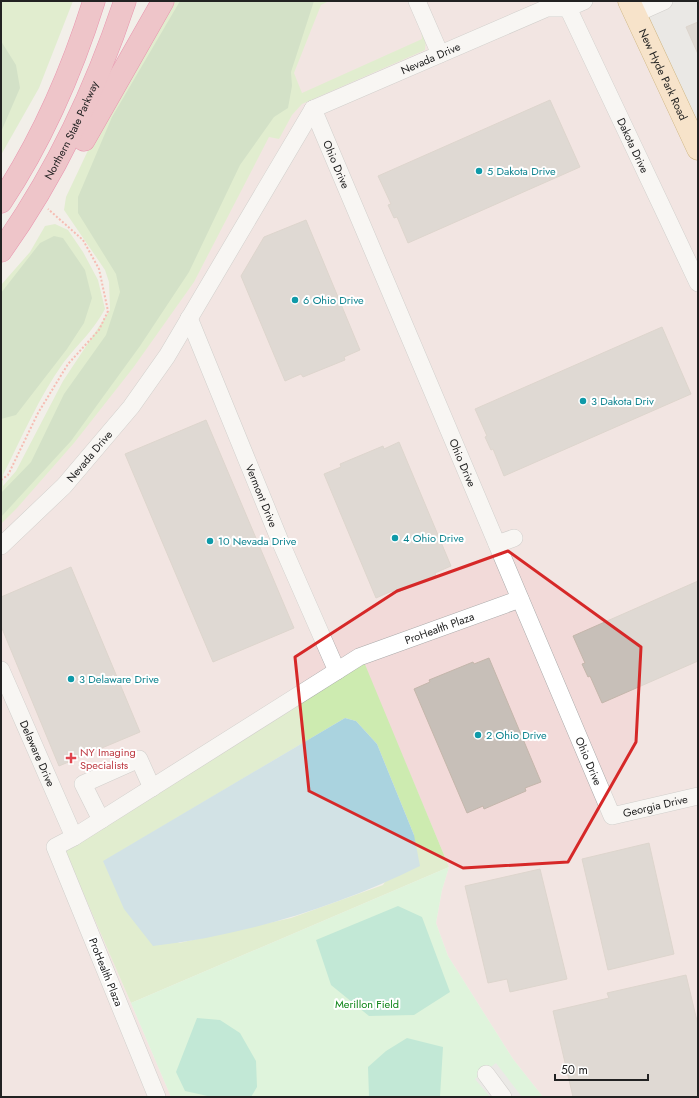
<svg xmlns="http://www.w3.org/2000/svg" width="699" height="1098" viewBox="0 0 699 1098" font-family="Jost,sans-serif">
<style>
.residential{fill:#e0dfdf}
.commercial{fill:#f2dad9}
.grass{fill:#cdebb0;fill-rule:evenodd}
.forest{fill:#add19e}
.park{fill:#c8facc}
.pitch{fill:#88e0be}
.parking{fill:#e2e2e2}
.water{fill:#aad3df}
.building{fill:#c7bfb8;stroke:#c4b6ab}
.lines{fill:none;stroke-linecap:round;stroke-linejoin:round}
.minor-casing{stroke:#a9a9a9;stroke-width:18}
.major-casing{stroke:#a06b00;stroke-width:23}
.highway-casing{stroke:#dc2a67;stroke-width:23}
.path{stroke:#fa8072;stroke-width:2;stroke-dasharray:2 2;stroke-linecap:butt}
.minor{stroke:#fff;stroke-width:17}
.major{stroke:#fcd6a4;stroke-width:22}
.highway{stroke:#e892a2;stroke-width:22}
.marked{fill:none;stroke:#d62828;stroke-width:3;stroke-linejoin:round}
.culture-dot{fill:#0f9aa8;stroke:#fff;stroke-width:1.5}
.health-dot{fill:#e0444e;stroke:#fff;stroke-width:1.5}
.labels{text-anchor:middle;stroke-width:4;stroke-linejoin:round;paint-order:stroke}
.street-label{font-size:11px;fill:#222;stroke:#fff}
.culture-label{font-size:11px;fill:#0d838f;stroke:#fff;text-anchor:start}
.health-label{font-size:11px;fill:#be3a42;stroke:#fff;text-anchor:start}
.park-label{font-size:11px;fill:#0c8416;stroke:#fff}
</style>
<rect width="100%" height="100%" fill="#f2efe9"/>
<path class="residential" d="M629 1H698V149Z"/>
<path class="commercial" d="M298 1H629L698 149V1097H543L513 1059 448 956 436 923 442 890 449 867 363 662 66 851 171 1097H1V496L217 190Z"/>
<path class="grass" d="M1 1H73L39 88 1 155Z
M170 1H329L321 5 294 73 302 93 422 39 421 28 426 38 425 50 302 104 292 115 279 139 269 137 194 282 133 368 74 443 17 508 1 524V285L30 252 45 226 55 224 68 230 83 252 98 280 105 309C94 330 78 344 64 362 39 397 22 437 3 475V486L16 471 63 381 110 310 109 282 105 270 64 210 66 197 116 91Z
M364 662 449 867 131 1003 65 851ZM345 718 356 721 377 744 414 835 383 885 291 918 179 943 104 861Z"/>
<path class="forest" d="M180 1H314L291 72 292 86 288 108 274 117 240 165 189 272 140 346 71 441 1 517V493L31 462 64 394 106 335 120 292 116 274 78 213V197L112 117Z
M1 41 16 65 20 88 1 132Z
M54 236 63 238 85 270 92 298 84 323 67 349 16 415 1 419V293L40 243Z"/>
<path class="park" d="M449 867 442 890 436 923 448 956 513 1059 543 1097H171L131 1003Z"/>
<path class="pitch" d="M398 906 422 917 450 992 414 1015 369 1016 331 985 316 940Z
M197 1018 220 1020 240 1033 256 1061 257 1087 251 1097H212L185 1091 176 1072Z
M407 1038 443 1047 440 1097H369L368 1067 386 1051Z"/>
<path class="parking" d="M496 1063 522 1097H490L475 1079Z"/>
<path class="water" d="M345 718 356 721 377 744 414 835 420 866C337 907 245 935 153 946L124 909 103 861Z"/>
<path class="building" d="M698 22V54L686 27Z
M550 100 580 167 408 243 397 217 394 218 388 205 391 204 378 176Z
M306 220 360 350 344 357 345 360 303 377 301 374 285 381 241 276 264 237Z
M662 327 691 394 504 476 493 449 491 450 485 437 487 436 475 409Z
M206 420 294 628 213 662 125 454Z
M399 442 451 566 435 573 436 576 393 594 392 591 376 598 324 474 341 467 340 464 383 446 384 449Z
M71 567 140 732 59 766 1 626V597Z
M698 581V661L602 703 590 676 588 677 582 664 585 663 573 636Z
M489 658 541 782 525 788 526 791 484 809 483 806 467 813 414 689 430 682 429 680 473 662 474 664Z
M649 843 674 954 608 970 582 859Z
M540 869 567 979 510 992 507 979 488 983 465 886Z
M686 975 698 1025V1095L691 1097H573L553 1011 609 998 607 993Z"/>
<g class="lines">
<g class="minor-casing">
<g id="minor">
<path d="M417 1 440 54"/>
<path id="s1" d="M568 8 698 283"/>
<path d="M635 14 664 1"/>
<path id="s2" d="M313 109 612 816 698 796"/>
<path id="s3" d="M313 109 547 8H568L584 1"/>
<path id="s4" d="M189 318 280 541 337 671"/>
<path d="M497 544 514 538"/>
<path id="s5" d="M1 546 64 486 131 407 167 356 313 109"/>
<path id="s6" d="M1 670 74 837"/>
<path d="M101 820 83 784 139 759 152 788"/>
<path d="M486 1074 503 1097"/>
<path id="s7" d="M157 1097 55 847 74 837 359 657 520 599"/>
</g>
</g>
<g class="major-casing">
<g id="major">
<path id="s8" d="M629 1 698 149"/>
</g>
</g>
<g class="highway-casing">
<g id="highway">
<path d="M84 140 163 1"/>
<path d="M1 202C42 140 72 71 94 1"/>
<path id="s9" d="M1 251C56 174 95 91 125 1"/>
</g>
</g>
<path class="path" d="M1 480 8 475 38 413 68 364 99 330 108 311 99 269 83 240 48 209"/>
<use href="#minor" class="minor"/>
<use href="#major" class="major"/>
<use href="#highway" class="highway"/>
</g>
<path d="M0 0H699V1098H0ZM508 551 641 647 636 742 568 862 463 868 309 791 295 657 397 591Z" fill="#f2efe9" fill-opacity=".55" fill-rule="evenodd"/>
<path class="marked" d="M508 551 641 647 636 742 568 862 463 868 309 791 295 657 397 591Z"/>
<g class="culture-dot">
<circle cx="479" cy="171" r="4"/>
<circle cx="295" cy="300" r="4"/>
<circle cx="583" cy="401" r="4"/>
<circle cx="395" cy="538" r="4"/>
<circle cx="210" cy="541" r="4"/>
<circle cx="71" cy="679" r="4"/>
<circle cx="478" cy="735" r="4"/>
</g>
<path class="health-dot" d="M69 752h4v4h4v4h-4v4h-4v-4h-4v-4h4z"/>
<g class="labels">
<g class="street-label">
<text dy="4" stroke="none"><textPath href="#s3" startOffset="128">Nevada Drive</textPath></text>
<text dy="4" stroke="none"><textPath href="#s8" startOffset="81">New Hyde Park Road</textPath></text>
<text dy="4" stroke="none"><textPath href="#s9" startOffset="140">Northern State Parkway</textPath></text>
<text dy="4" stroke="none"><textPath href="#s1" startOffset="152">Dakota Drive</textPath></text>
<text dy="4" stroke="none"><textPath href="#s2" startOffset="60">Ohio Drive</textPath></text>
<text dy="4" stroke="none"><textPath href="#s5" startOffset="126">Nevada Drive</textPath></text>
<text dy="4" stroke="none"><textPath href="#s2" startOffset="384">Ohio Drive</textPath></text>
<text dy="4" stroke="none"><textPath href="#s4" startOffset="192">Vermont Drive</textPath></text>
<text dy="4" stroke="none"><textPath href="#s7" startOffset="714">ProHealth Plaza</textPath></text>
<text dy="4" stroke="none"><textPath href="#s6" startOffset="91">Delaware Drive</textPath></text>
<text dy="4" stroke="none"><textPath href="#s2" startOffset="708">Ohio Drive</textPath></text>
<text dy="4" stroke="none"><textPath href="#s2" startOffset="812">Georgia Drive</textPath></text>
<text transform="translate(106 972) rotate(68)" y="4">ProHealth Plaza</text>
</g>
<g class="culture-label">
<text x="487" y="175">5 Dakota Drive</text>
<text x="303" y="304">6 Ohio Drive</text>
<text x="591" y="405">3 Dakota Driv</text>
<text x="403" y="542">4 Ohio Drive</text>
<text x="218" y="545">10 Nevada Drive</text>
<text x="79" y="683">3 Delaware Drive</text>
<text x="486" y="739">2 Ohio Drive</text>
</g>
<g class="health-label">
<text x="80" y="756">NY Imaging<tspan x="80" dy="13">Specialists</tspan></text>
</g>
<g class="park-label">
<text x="367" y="1008">Merillon Field</text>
</g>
</g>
<rect width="699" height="1098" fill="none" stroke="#222222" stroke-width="4"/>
<path d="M555 1074v6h93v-6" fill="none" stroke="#222222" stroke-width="2"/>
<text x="561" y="1074" font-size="12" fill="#222222" stroke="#ffffff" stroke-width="3" paint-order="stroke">50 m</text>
</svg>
